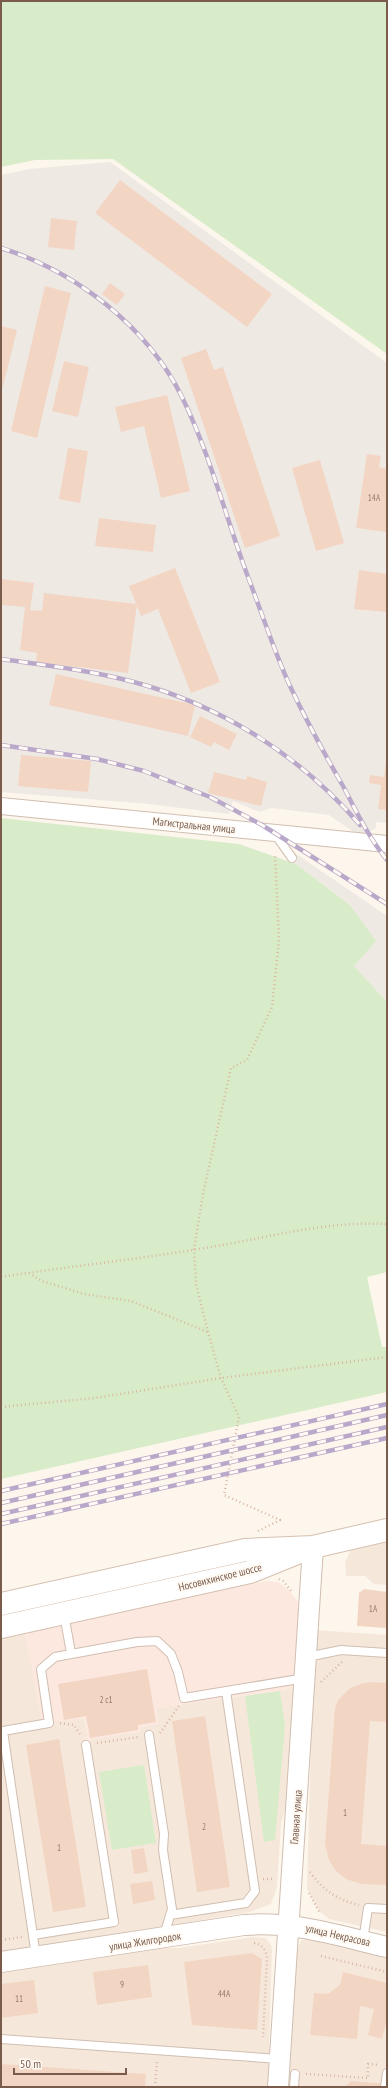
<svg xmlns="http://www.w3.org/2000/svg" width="388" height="2088" viewBox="0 0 388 2088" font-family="'PT Sans Narrow',sans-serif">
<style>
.residential{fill:#f5e8da}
.commercial{fill:#fde8e0}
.industrial{fill:#efe9e4}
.green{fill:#d8ecc9}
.building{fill:#f3d5c3}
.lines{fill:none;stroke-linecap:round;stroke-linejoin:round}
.service-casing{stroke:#d1beb0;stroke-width:10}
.minor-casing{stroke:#d1beb0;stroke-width:18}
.tertiary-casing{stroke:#d1beb0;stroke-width:22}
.secondary-casing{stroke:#d6c0b0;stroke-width:24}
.path{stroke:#d9b8a5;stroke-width:2.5;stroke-dasharray:1 3;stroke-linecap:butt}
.service{stroke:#fff;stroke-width:8}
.minor{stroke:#fff;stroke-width:16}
.tertiary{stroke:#fff;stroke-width:20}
.secondary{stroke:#fff;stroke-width:22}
.rail-casing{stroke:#b9a8c9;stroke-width:4.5}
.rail{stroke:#fffaf3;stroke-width:3;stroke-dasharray:9;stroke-linecap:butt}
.labels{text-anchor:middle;stroke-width:4;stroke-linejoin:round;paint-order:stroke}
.number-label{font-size:9px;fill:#987a6a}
.street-label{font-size:11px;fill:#7a5c4d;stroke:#fffaf3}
</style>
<rect width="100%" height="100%" fill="#fdf6ec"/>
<path class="residential" d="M387 1540V1585L374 1584 365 1576H346L345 1562 352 1548Z
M314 1630 387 1635V1932L329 1919 319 1911 307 1889Z
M25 1631 31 1659 84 1718 88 1740 141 1731 140 1727 158 1724 156 1708 296 1688 290 1793 281 1823 277 1887 271 1904 250 1912 1 1954V1636Z
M253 1937 266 1938 271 1945 272 1950 268 2087H1V1969L144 1948H178Z
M308 1938 387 1955V2087H287L297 1949 301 1941Z"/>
<path class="commercial" d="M266 1581 278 1582 289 1590 300 1605 296 1688 156 1708 158 1724 140 1727 141 1731 88 1740 84 1718 42 1725 25 1631Z"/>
<path class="industrial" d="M110 162 387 363V823L376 822V828L361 837 329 815 272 808 259 812 233 801 229 814 149 804 1 792V175L29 169Z
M295 853 387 916V1002L354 966 375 940 350 905 296 864 290 862Z"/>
<path class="green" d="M1 1H387V354L113 159 35 160 1 167Z
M1 818 239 844 296 864 350 905 376 941 354 966 387 1002V1272L367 1277 382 1347H387V1392L1 1479Z
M280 1691 285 1726 275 1840 264 1842 245 1696Z
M144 1765 156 1843 112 1850 99 1772Z"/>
<path class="building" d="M120 180 272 294 247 327 95 213Z
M51 218 77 221 74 250 48 247Z
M110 283 125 294 117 305 102 294Z
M45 286 71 293 37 438 11 431Z
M1 326 17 330 2 390H1Z
M206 349 214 370 223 367 280 536 245 548 181 358Z
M64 361 89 367 78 417 52 411Z
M167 395 190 491 161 498 144 426 121 432 115 407Z
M68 448 88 451 80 503 59 499Z
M367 454 381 456 379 467 387 469V532L356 528Z
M320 460 344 543 316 551 292 468Z
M99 518 156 525 153 552 95 546Z
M175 568 220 682 191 693 158 609 141 616 129 586Z
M359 570 387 574V612L354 609Z
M1 579 34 583 30 610 42 611 44 593 137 604 128 673 36 662 37 653 20 650 25 607 1 605Z
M56 674 195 705 188 736 49 705Z
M200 716 237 734 229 750 214 742 211 747 190 737Z
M21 755 91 761 88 792 18 786Z
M386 758H387V810L378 809 381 785 369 783 370 775 384 777Z
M214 772 246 780 247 776 267 782 261 806 208 793Z
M364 1589 387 1592V1628L357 1626 359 1593Z
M147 1669 156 1722 138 1725V1730L90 1738 86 1716 64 1720 58 1684Z
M374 1682 387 1683V1722L370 1721 361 1844 387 1846V1885L361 1884 346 1879 335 1870 329 1860 325 1844 335 1708 338 1700 350 1688 364 1683Z
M205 1716 230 1887 197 1892 172 1721Z
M59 1739 86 1907 53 1912 26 1745Z
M144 1848 148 1872 134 1874 131 1850Z
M152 1881 155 1900 133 1904 130 1884Z
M252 1953 262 1959 257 2030 192 2025 184 1962Z
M148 1965 152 1997 97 2005 93 1972Z
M343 1972 387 1983V2020L382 2039 368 2035 374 2009 360 2006 357 2039 310 2035 314 1993 328 1994 340 1985Z
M34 1980 38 2013 1 2018V1984Z
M1 2064 146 2074 145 2087H1Z
M351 2081 387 2084V2087H345Z"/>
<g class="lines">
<g class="service-casing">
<path id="service" d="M275 834 292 858
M64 1614 71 1653
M307 1657 341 1650 387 1653
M149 1735 164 1834 163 1850 172 1909 166 1929 167 1937
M170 1915 246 1903 255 1891 226 1691
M33 1935 114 1922 86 1745
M363 1941 368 1908 387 1909
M36 1956 3 1731 49 1723 41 1669 55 1657 137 1642 157 1641 171 1654 178 1672 184 1698 305 1678
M1 2039 279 2059
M294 2087 295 2074
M385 2087 387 2073"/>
</g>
<g class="minor-casing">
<path id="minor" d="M1 806 387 844"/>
</g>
<g class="tertiary-casing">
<path id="tertiary" d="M1 1962 244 1925C294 1921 339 1936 387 1947
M278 2087 313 1547"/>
</g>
<g class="secondary-casing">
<path id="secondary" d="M1 1604 245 1550 313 1547 387 1530
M1 1627 250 1572 297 1553"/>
</g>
<path class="path" d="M29 1273 42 1281 84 1294 131 1301 208 1332
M1 1277C71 1266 141 1259 211 1247 272 1237 323 1221 387 1224
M1 1407 95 1398 221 1378 387 1357
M258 1531 280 1520 224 1495 239 1417 221 1378 208 1332 196 1284 194 1249 203 1194 231 1068 247 1060 272 1007 279 940 275 854
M279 1579 283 1581 292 1592
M321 1682 342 1662
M60 1723 74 1725 81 1736
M160 1733 179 1706
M97 1743 139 1737
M310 1872C323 1890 337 1900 359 1905
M263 1879H274
M309 1893 320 1913
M1 1940 22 1937
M254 1943C263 1945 266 1950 267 1958L263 2037
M321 1956 387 1972
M306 2074 368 2078V2064L379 2065
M155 2087 157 2062"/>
<use href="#service" class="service"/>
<use href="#minor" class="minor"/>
<use href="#tertiary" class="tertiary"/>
<use href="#secondary" class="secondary"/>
<g class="rail-casing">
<path id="rail" d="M1 248C75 271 147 326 182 397 210 454 226 518 248 577 262 613 274 651 290 686 306 720 324 753 343 786 356 811 369 838 387 860
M1 659C44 665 88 670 130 681 219 704 300 755 360 825
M1 745 97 759 144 771 210 797 262 825 387 904
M1 1491 387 1404
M1 1503 387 1415
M1 1514 387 1427
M1 1524 387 1438"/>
</g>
<use href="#rail" class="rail"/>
</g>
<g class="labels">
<g class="number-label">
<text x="374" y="501">14А</text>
<text x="373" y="1612">1А</text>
<text x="106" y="1703">2 с1</text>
<text x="345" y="1816">1</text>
<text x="204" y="1830">2</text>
<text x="59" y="1851">1</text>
<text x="122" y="1988">9</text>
<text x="224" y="1997">44А</text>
<text x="19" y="2002">11</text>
</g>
<g class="street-label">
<text transform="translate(194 825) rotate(6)" y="4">Магистральная улица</text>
<text transform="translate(220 1577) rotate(-14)" y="4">Носовихинское шоссе</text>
<text transform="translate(296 1817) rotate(-86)" y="4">Главная улица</text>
<text transform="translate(338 1935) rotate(13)" y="4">улица Некрасова</text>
<text transform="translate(145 1941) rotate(-9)" y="4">улица Жилгородок</text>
</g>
</g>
<rect width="388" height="2088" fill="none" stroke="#7a5c4d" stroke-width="4"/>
<path d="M14 2068v6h112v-6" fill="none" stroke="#7a5c4d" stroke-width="2"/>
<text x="20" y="2068" font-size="12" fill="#7a5c4d" stroke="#fffaf3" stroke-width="3" paint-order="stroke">50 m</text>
</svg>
